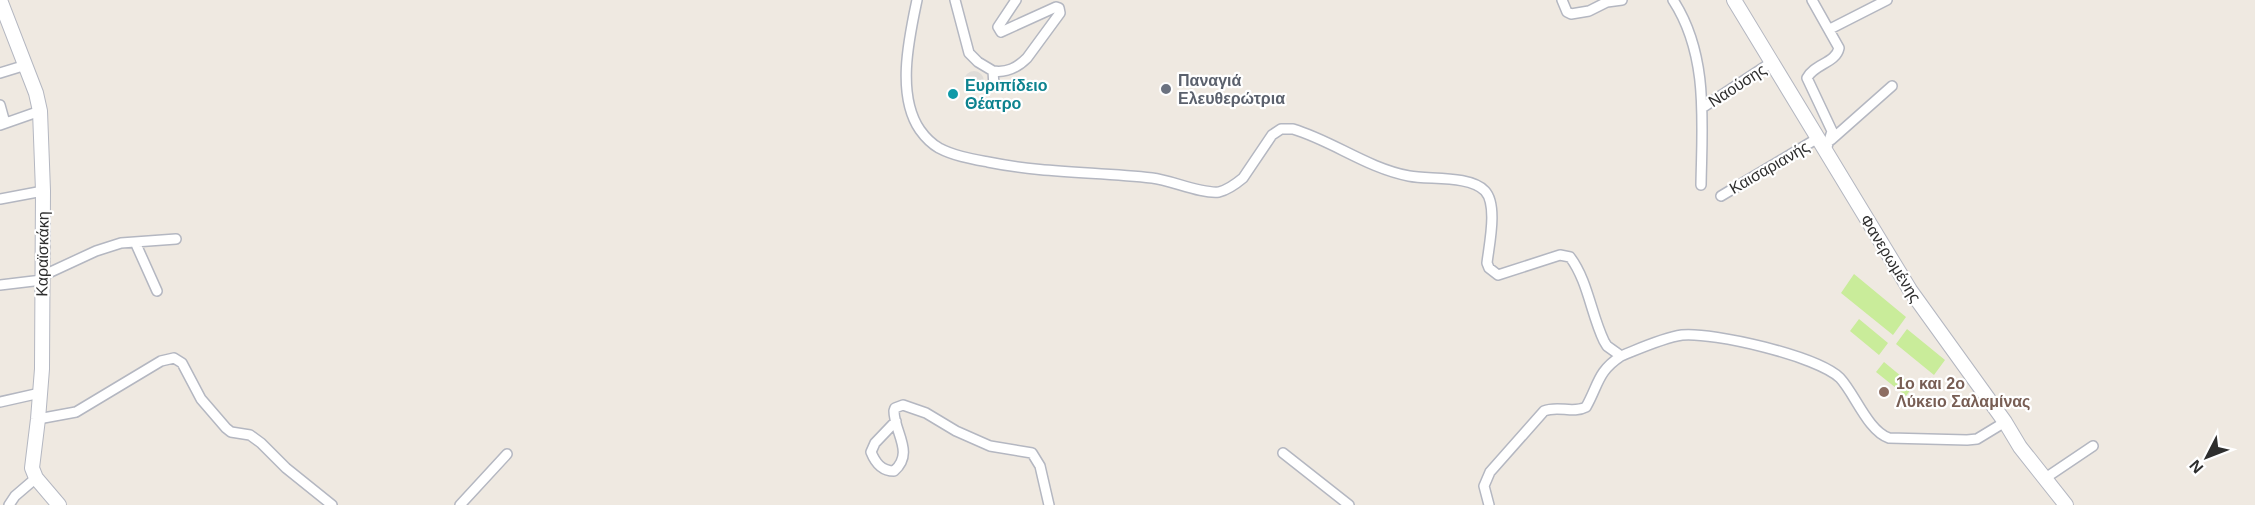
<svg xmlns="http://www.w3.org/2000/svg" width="2255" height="505" viewBox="0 0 2255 505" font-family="Arial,sans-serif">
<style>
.pitch{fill:#c9ec9a}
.plaza{fill:#dfdcd8}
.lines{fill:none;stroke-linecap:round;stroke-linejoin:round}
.street-casing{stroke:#b4b7c1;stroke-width:12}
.secondary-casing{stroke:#b4b7c1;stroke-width:16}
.street{stroke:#fff;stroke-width:9}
.secondary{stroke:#fff;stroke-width:14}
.worship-dot{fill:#6b7280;stroke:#fff;stroke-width:2}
.culture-dot{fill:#0f9aa8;stroke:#fff;stroke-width:2}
.education-dot{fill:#8d6e63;stroke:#fff;stroke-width:2}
.labels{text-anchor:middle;stroke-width:4.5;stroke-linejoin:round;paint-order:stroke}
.worship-label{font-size:16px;font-weight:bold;fill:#5b616d;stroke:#fff;text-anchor:start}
.culture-label{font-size:16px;font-weight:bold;fill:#0d838f;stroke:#fff;text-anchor:start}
.street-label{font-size:16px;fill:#2e2e2e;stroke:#fff}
.education-label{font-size:16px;font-weight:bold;fill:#785e54;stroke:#fff;text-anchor:start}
</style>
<rect width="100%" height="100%" fill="#efe9e1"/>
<path class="pitch" d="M1854 274 1906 317 1893 335 1841 293Z
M1859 319 1888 343 1879 355 1850 331Z
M1907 329 1945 360 1934 375 1896 344Z
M1884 362 1913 386 1906 396 1876 372Z"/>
<path class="plaza" d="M964 81a10 10 0 1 1 20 0a10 10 0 1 1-20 0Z"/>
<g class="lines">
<g class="street-casing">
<path id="street" d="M917 0C909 38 896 95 920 130 925 137 932 144 939 148 954 156 972 159 988 162 1042 173 1097 172 1152 178 1171 180 1201 194 1219 192 1227 190 1237 183 1243 178L1272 135 1281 129H1293C1333 141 1367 168 1409 176 1429 180 1470 175 1485 191 1498 205 1489 245 1487 263L1489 268 1498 275 1560 255 1570 257C1588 281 1591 314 1604 341L1607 346 1621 356
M955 0 969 53 978 62 993 71 994 86
M1562 0 1567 12 1571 14 1589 11 1607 2 1622 0
M1673 0C1709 55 1702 123 1701 185
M1812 0 1839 48C1836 63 1814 64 1807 78L1832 131 1826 150
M1830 29 1887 0
M993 71C1007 73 1017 68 1027 58L1060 13 1059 8 1056 7 1001 32 998 27 1016 0
M0 73 26 65
M0 105 5 123
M1702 108 1772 62
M0 125 40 111
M1831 140 1892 86
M1721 196 1818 138
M0 199 43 191
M135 242 157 291
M42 276 96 251 121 243 176 239
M0 285 42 280
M0 402 40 393
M38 419 76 412 161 361 174 358 182 363 201 399 226 428 231 432 250 435 261 443 286 468 332 505
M896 421 875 443 871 452C875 462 881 471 894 471 915 453 894 432 894 411L895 408 903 405 926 413 956 431 990 446 1032 453 1040 466 1049 505
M1283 453 1349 505
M2044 479 2093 446
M9 505 15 496 36 478
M460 505 507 454
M1489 505 1484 486 1490 472 1544 411C1558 405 1573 414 1586 407 1599 384 1597 372 1621 356 1641 348 1662 338 1682 335 1714 332 1817 356 1840 378 1855 394 1868 431 1889 438L1967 440 1977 439 2005 422"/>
</g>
<g class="secondary-casing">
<path id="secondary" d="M0 0 36 93 40 111 43 191 42 369 38 419 32 468 36 478 59 505
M1734 0 1910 290 2005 422 2020 447 2066 505"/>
</g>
<use href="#street" class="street"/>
<use href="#secondary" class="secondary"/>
</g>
<circle class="worship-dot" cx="1166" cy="89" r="6"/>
<circle class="culture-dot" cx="953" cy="94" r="6"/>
<circle class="education-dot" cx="1884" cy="392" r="6"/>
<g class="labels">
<g class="worship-label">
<text x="1178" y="86">Παναγιά<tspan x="1178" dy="18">Ελευθερώτρια</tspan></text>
</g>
<g class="culture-label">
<text x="965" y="91">Ευριπίδειο<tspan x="965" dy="18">Θέατρο</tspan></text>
</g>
<g class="street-label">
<text transform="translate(1737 85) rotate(-33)" y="6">Ναούσης</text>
<text transform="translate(1769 167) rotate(-30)" y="6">Καισαριανής</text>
<text transform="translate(42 254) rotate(-89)" y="6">Καραϊσκάκη</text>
<text transform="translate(1891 258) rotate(58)" y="6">Φανερωμένης</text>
</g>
<g class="education-label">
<text x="1896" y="389">1ο και 2ο<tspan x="1896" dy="18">Λύκειο Σαλαμίνας</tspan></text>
</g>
</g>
<g transform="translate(2207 457) rotate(228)" stroke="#ffffff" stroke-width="4.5" paint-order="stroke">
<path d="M0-4.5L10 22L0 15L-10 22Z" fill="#2e2e2e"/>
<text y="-9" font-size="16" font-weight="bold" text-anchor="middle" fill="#2e2e2e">N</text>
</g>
</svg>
